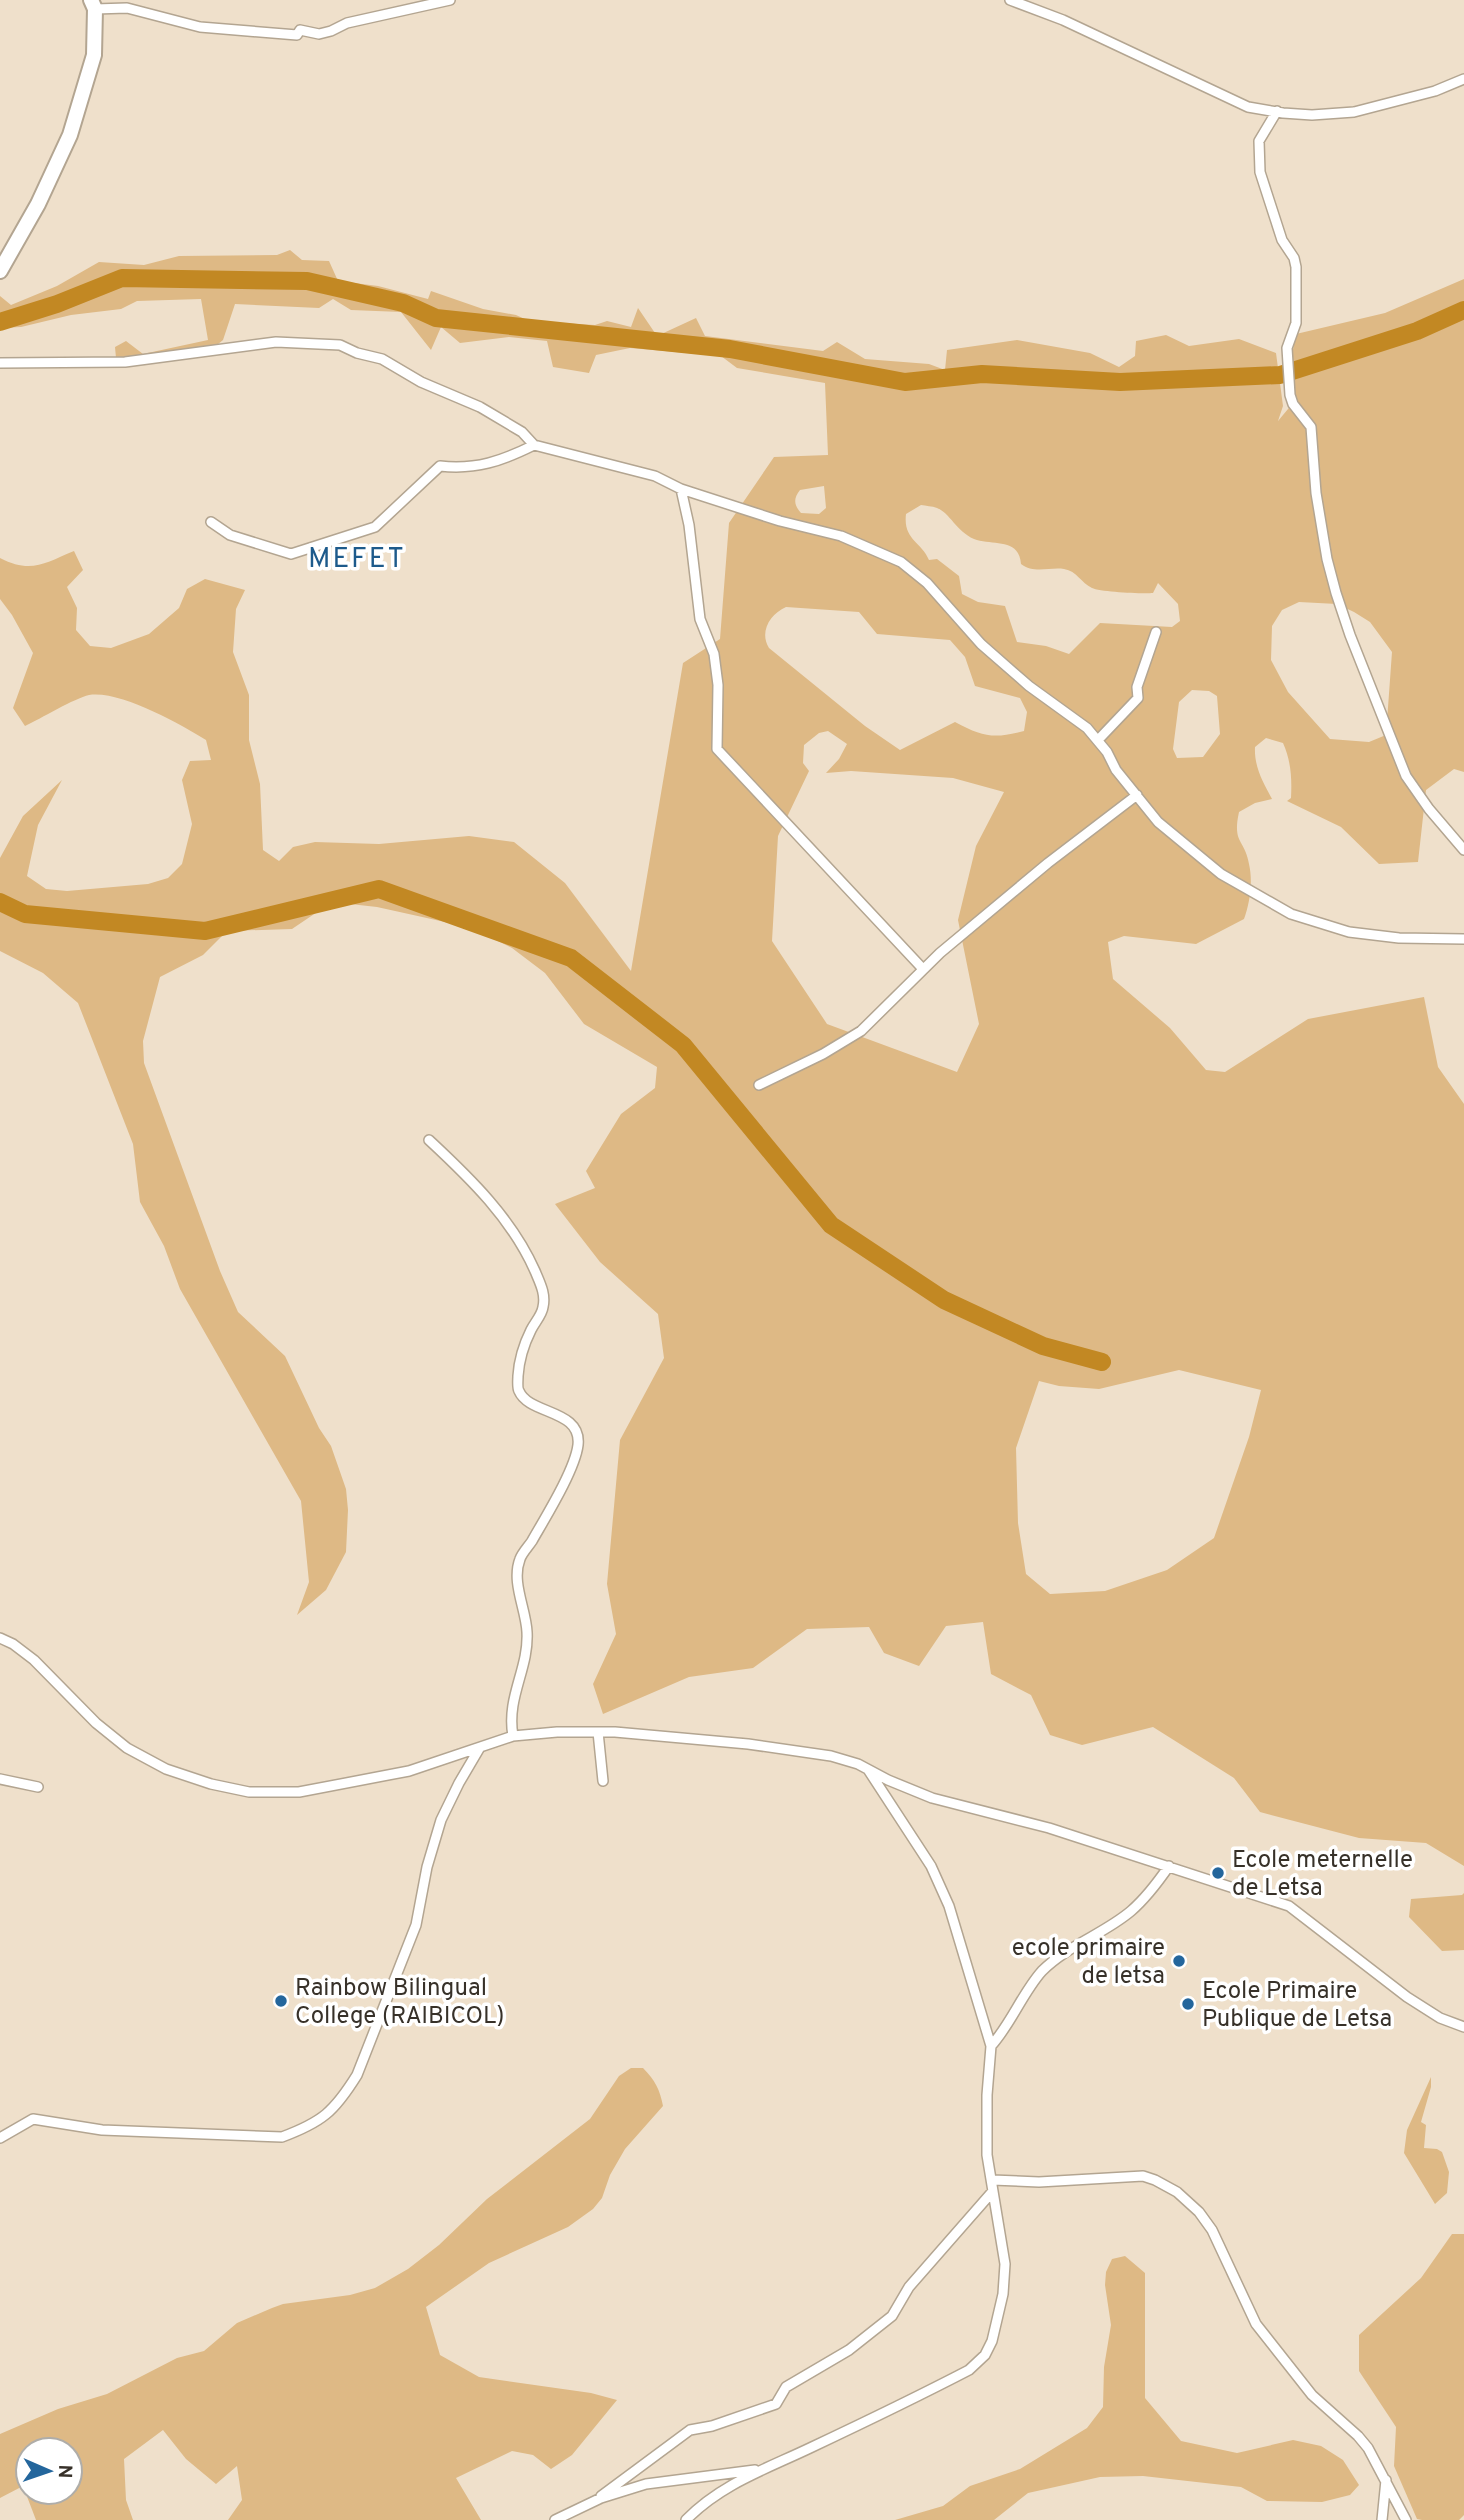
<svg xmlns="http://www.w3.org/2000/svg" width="1464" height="2520" viewBox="0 0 1464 2520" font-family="Overpass,sans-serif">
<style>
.green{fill:#deb985;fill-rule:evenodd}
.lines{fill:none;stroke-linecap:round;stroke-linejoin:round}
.river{stroke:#c28823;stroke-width:18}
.street-casing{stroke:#b3a591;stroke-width:12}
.primary-casing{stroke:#b3a591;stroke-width:18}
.street{stroke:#fff;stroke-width:9}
.primary{stroke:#fff;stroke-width:14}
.poi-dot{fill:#24669c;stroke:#fff;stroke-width:2.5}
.labels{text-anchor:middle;stroke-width:7;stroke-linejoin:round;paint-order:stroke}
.poi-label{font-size:24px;fill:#373129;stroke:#fff;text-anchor:start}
.quarter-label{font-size:28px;letter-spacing:2px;fill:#1d5a8b;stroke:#fff}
</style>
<rect width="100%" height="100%" fill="#efe0cb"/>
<path class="green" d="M290 250 302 260 329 261 338 281 378 286 428 299 431 291 483 309 516 315 540 326 543 322 595 325 607 321 631 327 638 308 657 336 696 318 705 336 823 351 837 342 865 359 929 364 945 370 947 350 1017 340 1090 353 1119 367 1135 356 1136 341 1166 335 1189 346 1239 339 1276 353 1283 406 1278 421 1293 403 1290 365 1296 334 1385 313 1464 279V772L1454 769 1426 790 1418 862 1379 864 1341 827 1287 801 1291 798C1292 778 1291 761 1283 743L1266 738 1255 747C1254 767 1263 782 1272 799L1255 803 1239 812C1232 844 1245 839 1249 864 1253 882 1250 902 1244 919L1196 944 1124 936 1108 942 1113 979 1170 1028 1206 1070 1225 1072 1308 1019 1424 997 1438 1067 1464 1104V1866L1426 1843 1359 1838 1260 1812 1234 1778 1153 1727 1082 1745 1050 1735 1031 1695 991 1674 983 1622 946 1626 919 1666 884 1653 869 1627 807 1629 753 1668 689 1677 603 1714 593 1684 616 1634 607 1584 620 1440 664 1358 658 1314 600 1262 555 1204 595 1188 586 1171 621 1114 655 1088 657 1067 584 1024 545 973 512 948 472 928 377 907 332 902 292 929 227 931 203 955 160 977 143 1041 144 1063 220 1271 238 1312 285 1356 319 1428 331 1446 346 1489 348 1510 346 1552 326 1590 297 1615 309 1582 301 1501 180 1289 164 1246 140 1202 133 1144 78 1003 43 973 0 951V858L23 816 62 780 38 825 27 876 46 889 67 891 148 884 168 878 182 864 192 824 182 780 190 761 211 760 206 740C180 724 120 690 89 695 75 698 40 719 25 726L13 708 33 653 12 615 0 599V558C31 574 45 563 74 551L83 570 67 587 77 608 76 630 90 646 111 648 149 634 179 608 187 589 205 579 245 590 236 609 233 652 249 695V740L260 784 263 850 279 861 293 847 315 842 379 844 469 836 514 842 565 883 631 971 683 663 720 639 729 523 774 457 828 455 825 383 737 368 721 356 630 348 596 355 589 373 553 367 547 341 509 337 460 343 441 327 431 350 401 312 351 310 333 299 319 308 235 304 223 340 206 354 116 358 115 347 126 341 143 354 208 340 201 299 137 301 121 309 71 315 21 327 0 328V296L11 305 57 286 99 262 144 265 179 256 277 255ZM824 486 826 508 819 514 801 513C794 505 793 499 800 490ZM921 505C926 506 932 506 937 508 950 513 956 531 974 539 992 546 1019 537 1021 564 1034 574 1049 567 1064 569 1077 571 1081 583 1092 588 1100 592 1143 594 1153 593L1158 583 1178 604 1180 621 1172 627 1100 623 1069 654 1046 646 1017 642 1005 606 978 602 962 594 959 576 937 559 929 560C921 541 903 540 906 514ZM1299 602 1337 604 1354 612 1370 622 1392 652 1386 735 1369 742 1330 739 1288 692 1271 660 1272 626 1282 610ZM786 607 859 612 877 634 950 640 965 657 975 686 1020 698 1027 712 1024 731C994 739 983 737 955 722L900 750 865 726 769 648C759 632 770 614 786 607ZM1192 690 1209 691 1217 696 1220 734 1203 757 1177 758 1173 749 1179 702ZM828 731 847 744 839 759 826 773 851 771 953 778 1004 792 976 846 958 920 979 1024 957 1072 827 1024 772 941 778 836 809 771 803 763 804 745 819 733ZM1179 1370 1261 1390 1249 1437 1214 1538 1167 1570 1105 1591 1050 1594 1026 1574 1018 1523 1016 1448 1039 1381 1059 1386 1099 1389Z
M1464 1893V1950L1442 1951 1409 1917 1411 1899 1462 1895Z
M631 2068H643C655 2080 660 2090 663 2106L625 2149 610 2175 602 2198 593 2209 568 2227 489 2263 426 2307 440 2355 479 2377 591 2393 617 2400 572 2455 551 2469 533 2455 512 2451 456 2478 481 2520H228L242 2500 237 2466 216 2484 186 2459 163 2430 124 2459 126 2500 133 2520H36L23 2486 0 2498V2434L58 2409 107 2394 177 2358 204 2351 237 2323 272 2308 283 2304 350 2295 375 2288 408 2269 439 2245 487 2199 590 2119 619 2076ZM28 2450H70V2492H28Z
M1431 2077V2087L1421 2122 1426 2125 1424 2148 1437 2149 1442 2152 1449 2172 1447 2193 1435 2204 1404 2153 1407 2130Z
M1452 2234H1464V2515L1459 2520H1422L1417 2519 1394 2466 1396 2427 1359 2371V2335L1421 2278Z
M1125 2256 1145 2273V2398L1181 2441 1237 2453 1293 2440 1321 2446 1343 2460 1359 2485 1350 2495 1322 2502 1267 2501 1241 2487 1143 2476 1100 2477 1028 2493 994 2520H895L943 2506 970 2486 1020 2469 1087 2428 1103 2407 1104 2367 1111 2325 1105 2285 1106 2272 1112 2259Z"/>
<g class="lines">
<path class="river" d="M0 322 57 304 122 278 307 281 403 303 436 318 730 349 905 382 982 374 1120 382 1280 375 1417 331 1464 310
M0 902 25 914 205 931 379 889 571 958 683 1045 831 1225 944 1300 1043 1346 1102 1362"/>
<g class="street-casing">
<path id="street" d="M1010 0 1063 20 1248 107 1283 113 1312 115 1354 112 1435 91 1464 79
M95 9 127 8 200 27 297 35 300 30 319 34 331 31 347 23 450 0
M1277 111 1259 141 1260 172 1282 240 1294 258 1296 267V323L1287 348 1290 395 1293 404 1311 427 1316 493 1327 559 1336 593 1350 635 1406 776 1429 809 1464 850
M0 363 125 362 276 342 340 345 357 353 382 359 421 382 480 407 522 432 534 445 655 476 681 489 780 521 841 536 901 562 927 583 981 644 1029 686 1087 728 1107 752 1116 770 1158 822 1221 874 1291 914 1349 932 1399 938 1464 939
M681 489 689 525 700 619 714 654 718 685 717 749 923 969
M211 522 230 535 291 554 375 527 440 466C476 470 502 461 534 445
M1098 740 1138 698 1137 687 1156 632
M759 1085 823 1054 861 1031 940 953 1048 863 1137 795
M429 1140C471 1179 512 1219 535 1271 540 1283 546 1294 543 1307 542 1315 535 1322 531 1330 524 1344 519 1360 518 1376 518 1380 517 1388 519 1391 529 1415 582 1409 578 1445 575 1470 545 1518 532 1541 528 1547 522 1553 520 1559 511 1582 526 1609 527 1632 529 1669 506 1697 513 1736
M0 1638 13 1644 34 1660 96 1723 127 1748 166 1769 211 1784 249 1792H299L409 1771 513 1736 557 1732H615L748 1744 831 1756 858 1764 888 1780 932 1798 1049 1828 1289 1906 1407 1997 1440 2018 1464 2027
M598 1732 603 1781
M0 1779 38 1787
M991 2046C1011 2024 1023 1992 1042 1971 1068 1945 1104 1934 1131 1911 1146 1898 1158 1882 1169 1866
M0 2138 33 2119 102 2130 282 2137C322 2122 334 2112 357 2075L416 1925 427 1867 441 1820 459 1783 479 1749
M992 2180 1039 2182 1143 2176 1155 2180 1177 2192 1199 2212 1212 2230 1256 2324 1312 2395 1358 2436 1368 2448 1406 2520
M601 2498V2496L690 2430 712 2426 776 2404 786 2387 849 2350 892 2316 909 2287 993 2191
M555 2520 601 2498 646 2484 755 2470
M686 2520C721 2484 766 2469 810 2448 863 2423 917 2397 969 2370L985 2355 992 2341 1003 2294 1005 2264 987 2155V2095L991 2046 949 1906 931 1866 869 1771
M1382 2520 1386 2480"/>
</g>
<g class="primary-casing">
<path id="primary" d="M0 271 38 204 70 135 94 55 95 9 91 0"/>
</g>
<use href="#street" class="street"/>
<use href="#primary" class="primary"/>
</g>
<g class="poi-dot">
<circle cx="1218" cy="1873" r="7"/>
<circle cx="1179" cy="1961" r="7"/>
<circle cx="281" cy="2001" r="7"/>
<circle cx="1188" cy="2004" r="7"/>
</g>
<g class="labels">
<g class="poi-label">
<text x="1232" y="1867">Ecole meternelle<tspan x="1232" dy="28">de Letsa</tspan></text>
<text x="1165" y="1955" text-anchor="end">ecole primaire<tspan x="1165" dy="28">de letsa</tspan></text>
<text x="295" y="1995">Rainbow Bilingual<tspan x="295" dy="28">College (RAIBICOL)</tspan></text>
<text x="1202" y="1998">Ecole Primaire<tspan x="1202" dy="28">Publique de Letsa</tspan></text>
</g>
<g class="quarter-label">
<text x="357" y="567">MEFET</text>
</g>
</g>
<g transform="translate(49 2471) rotate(92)"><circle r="33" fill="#ffffff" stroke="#afada9" stroke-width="2"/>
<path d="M0-5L12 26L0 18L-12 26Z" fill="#24669c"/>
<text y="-10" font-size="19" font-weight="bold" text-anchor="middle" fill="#373129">N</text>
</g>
</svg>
